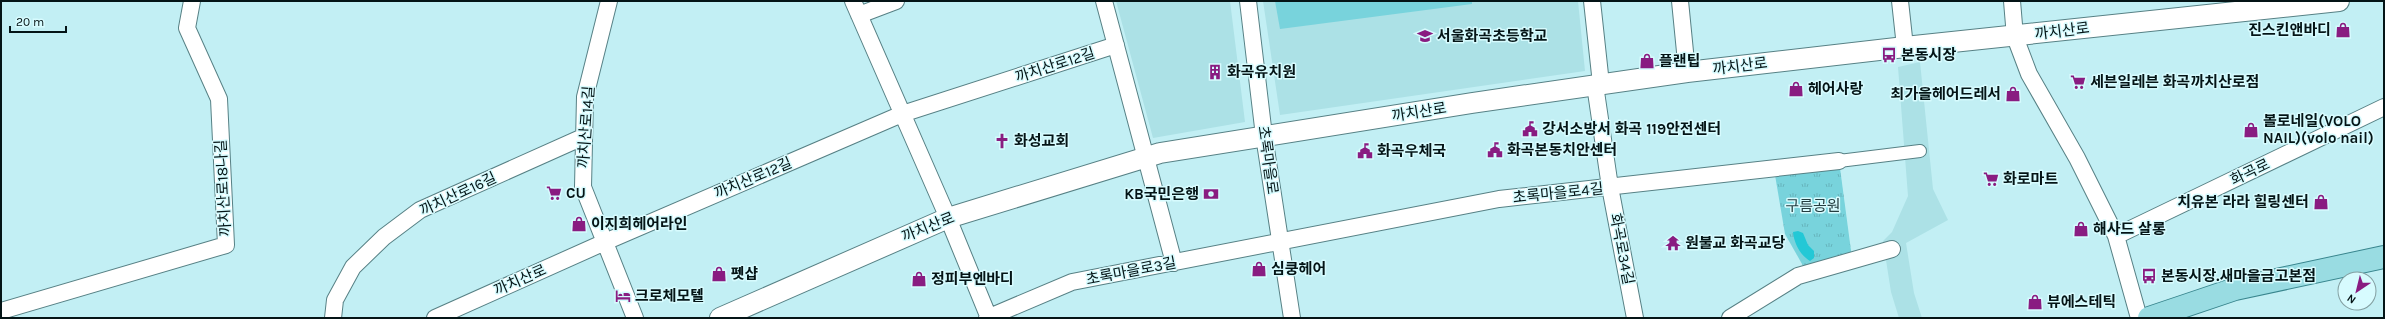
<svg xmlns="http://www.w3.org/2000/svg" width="2385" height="319" viewBox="0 0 2385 319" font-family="Karla,'Noto Sans KR',sans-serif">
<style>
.built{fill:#ace1e6}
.grass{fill:url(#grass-tufts)}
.pitch{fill:#78d3dc}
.water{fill:#23c8d6}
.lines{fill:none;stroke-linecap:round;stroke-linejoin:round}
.pedestrian-casing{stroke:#578185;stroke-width:14}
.minor-casing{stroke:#578185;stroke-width:18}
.tertiary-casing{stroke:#578185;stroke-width:22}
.primary-casing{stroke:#39868e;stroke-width:24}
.pedestrian{stroke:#fff;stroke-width:12}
.minor{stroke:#fff;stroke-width:16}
.tertiary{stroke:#fff;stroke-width:20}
.primary{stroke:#99dce2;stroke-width:22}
.labels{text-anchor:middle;stroke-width:3;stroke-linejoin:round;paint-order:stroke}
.poi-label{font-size:15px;font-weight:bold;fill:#041416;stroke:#d7fbfe;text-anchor:start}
.street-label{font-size:15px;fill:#041416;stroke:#d7fbfe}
.park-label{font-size:15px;fill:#243d40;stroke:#d7fbfe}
</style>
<defs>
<pattern id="grass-tufts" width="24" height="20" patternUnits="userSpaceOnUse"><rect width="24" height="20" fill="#78d3dc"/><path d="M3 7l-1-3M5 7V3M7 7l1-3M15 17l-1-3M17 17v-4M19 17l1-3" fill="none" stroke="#66b4bc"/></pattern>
</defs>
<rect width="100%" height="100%" fill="#c2eff4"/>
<path class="built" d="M1116 1H1230L1245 122 1153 138Z
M1263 1H1578L1585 71 1280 115Z
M1920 62 1933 189 1948 220 1906 243 1914 293 1922 318H1899L1891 292 1883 241 1892 232 1908 196 1898 67Z"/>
<path class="grass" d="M1840 168 1852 258 1806 271 1785 234 1775 175Z"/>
<path class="pitch" d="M1275 1H1472V4L1280 29Z"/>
<path class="water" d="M1798 231 1803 233 1808 245 1814 251V258L1810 261C1800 255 1794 243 1793 232Z"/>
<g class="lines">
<g class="pedestrian-casing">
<path id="pedestrian" d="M1839 161 1920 151"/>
</g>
<g class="minor-casing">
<path id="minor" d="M609 1 585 97 583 187 635 318
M853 1 948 218 989 318
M1104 1 1174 263
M1248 1 1264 136 1292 318
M1592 1 1601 84
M1680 1 1687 72
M1900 1 1905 47
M2012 1 2015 37 2029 74 2077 158 2116 236 2139 318
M859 15 896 1
M1595 85 1610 187 1635 318
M2116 236 2384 107
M1 311 226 245 219 99 187 28 192 1
M333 318 335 300 353 267 384 237 420 210 583 137
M435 318 605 242 902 114 1116 45
M987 318 1072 282 1499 199 1839 161
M1730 318 1798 276 1892 249"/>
</g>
<g class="tertiary-casing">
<path id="tertiary" d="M720 318 948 218 1160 153 1472 103 1687 72 1905 47 2339 1"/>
</g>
<g class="primary-casing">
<path id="primary" d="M2149 318 2235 289 2384 257"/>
</g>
<use href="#pedestrian" class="pedestrian"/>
<use href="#minor" class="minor"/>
<use href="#tertiary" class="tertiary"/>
<use href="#primary" class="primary"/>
</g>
<defs>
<g id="shop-bare" transform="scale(1.2)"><path d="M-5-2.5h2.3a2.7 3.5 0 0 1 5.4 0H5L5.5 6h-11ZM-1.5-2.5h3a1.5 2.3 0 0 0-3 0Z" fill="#891c81" stroke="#d7fbfe" stroke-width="2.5" paint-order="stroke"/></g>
<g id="school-bare" transform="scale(1.2)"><path d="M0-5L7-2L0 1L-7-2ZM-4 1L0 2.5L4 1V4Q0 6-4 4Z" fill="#891c81" stroke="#d7fbfe" stroke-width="2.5" paint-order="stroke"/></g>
<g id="bus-bare" transform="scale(1.2)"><path d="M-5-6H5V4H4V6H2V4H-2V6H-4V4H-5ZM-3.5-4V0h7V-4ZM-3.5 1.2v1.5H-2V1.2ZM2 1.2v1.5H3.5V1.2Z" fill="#891c81" stroke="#d7fbfe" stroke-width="2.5" paint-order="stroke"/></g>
<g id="building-bare" transform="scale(1.2)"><path d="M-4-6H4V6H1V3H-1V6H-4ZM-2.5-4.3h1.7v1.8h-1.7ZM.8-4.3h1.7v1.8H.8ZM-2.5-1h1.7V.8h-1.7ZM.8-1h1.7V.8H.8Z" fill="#891c81" stroke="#d7fbfe" stroke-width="2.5" paint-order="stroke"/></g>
<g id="supermarket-bare" transform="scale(1.2)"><path d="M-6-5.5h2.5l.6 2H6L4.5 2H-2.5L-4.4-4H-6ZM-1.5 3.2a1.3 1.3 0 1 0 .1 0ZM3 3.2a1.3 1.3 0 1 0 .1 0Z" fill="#891c81" stroke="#d7fbfe" stroke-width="2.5" paint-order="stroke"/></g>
<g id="civic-bare" transform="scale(1.2)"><path d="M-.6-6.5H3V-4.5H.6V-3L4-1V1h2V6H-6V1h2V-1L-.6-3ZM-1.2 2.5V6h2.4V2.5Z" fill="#891c81" stroke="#d7fbfe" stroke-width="2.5" paint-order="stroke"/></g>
<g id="church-bare" transform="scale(1.2)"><path d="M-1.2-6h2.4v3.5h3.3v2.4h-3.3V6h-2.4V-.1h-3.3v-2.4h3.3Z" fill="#891c81" stroke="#d7fbfe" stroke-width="2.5" paint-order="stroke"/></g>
<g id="bank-bare" transform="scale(1.2)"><path d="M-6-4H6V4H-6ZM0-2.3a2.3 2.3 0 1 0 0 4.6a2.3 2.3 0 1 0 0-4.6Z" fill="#891c81" stroke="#d7fbfe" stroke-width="2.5" paint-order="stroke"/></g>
<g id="temple-bare" transform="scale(1.2)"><path d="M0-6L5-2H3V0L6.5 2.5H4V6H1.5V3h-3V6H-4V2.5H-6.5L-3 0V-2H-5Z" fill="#891c81" stroke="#d7fbfe" stroke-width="2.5" paint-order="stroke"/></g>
<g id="hotel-bare" transform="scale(1.2)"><path d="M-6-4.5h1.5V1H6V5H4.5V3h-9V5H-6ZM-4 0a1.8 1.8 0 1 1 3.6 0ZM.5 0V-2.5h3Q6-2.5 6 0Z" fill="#891c81" stroke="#d7fbfe" stroke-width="2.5" paint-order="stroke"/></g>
</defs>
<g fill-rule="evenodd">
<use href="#shop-bare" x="2343" y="30"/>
<use href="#school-bare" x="1425" y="36"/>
<use href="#bus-bare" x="1889" y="55"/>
<use href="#shop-bare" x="1647" y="61"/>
<use href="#building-bare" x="1215" y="72"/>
<use href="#supermarket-bare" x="2078" y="82"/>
<use href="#shop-bare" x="1796" y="89"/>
<use href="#shop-bare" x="2013" y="94"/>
<use href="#civic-bare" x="1530" y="129"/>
<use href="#shop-bare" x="2251" y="130"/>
<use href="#church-bare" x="1002" y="141"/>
<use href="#civic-bare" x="1495" y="150"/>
<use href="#civic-bare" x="1365" y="151"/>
<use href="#supermarket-bare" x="1991" y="179"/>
<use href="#supermarket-bare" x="554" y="193"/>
<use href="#bank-bare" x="1211" y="194"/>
<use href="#shop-bare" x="2321" y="202"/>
<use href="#shop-bare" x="579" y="224"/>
<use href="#shop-bare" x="2081" y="229"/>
<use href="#temple-bare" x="1673" y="243"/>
<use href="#shop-bare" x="1259" y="269"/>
<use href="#shop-bare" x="719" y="274"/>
<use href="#bus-bare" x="2149" y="276"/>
<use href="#shop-bare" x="919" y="279"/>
<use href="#hotel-bare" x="623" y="296"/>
<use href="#shop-bare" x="2035" y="302"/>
</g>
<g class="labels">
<g class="poi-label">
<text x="2331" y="35" text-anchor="end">진스킨앤바디</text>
<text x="1437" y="41">서울화곡초등학교</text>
<text x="1901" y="60">본동시장</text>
<text x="1659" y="66">플랜팁</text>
<text x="1227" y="77">화곡유치원</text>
<text x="2090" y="87">세븐일레븐 화곡까치산로점</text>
<text x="1808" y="94">헤어사랑</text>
<text x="2001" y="99" text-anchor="end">최가을헤어드레서</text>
<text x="2263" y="126">볼로네일(VOLO<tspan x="2263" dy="17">NAIL)(volo nail)</tspan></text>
<text x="1542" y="134">강서소방서 화곡 119안전센터</text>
<text x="1014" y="146">화성교회</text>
<text x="1507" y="155">화곡본동치안센터</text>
<text x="1377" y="156">화곡우체국</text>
<text x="2003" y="184">화로마트</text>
<text x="566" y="198">CU</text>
<text x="1199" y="199" text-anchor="end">KB국민은행</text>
<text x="2309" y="207" text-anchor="end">치유본 라라 힐링센터</text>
<text x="591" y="229">이지희헤어라인</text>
<text x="2093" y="234">해사드 살롱</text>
<text x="1685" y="248">원불교 화곡교당</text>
<text x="1271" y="274">심쿵헤어</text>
<text x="731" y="279">펫샵</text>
<text x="2161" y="281">본동시장.새마을금고본점</text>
<text x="931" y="284">정피부엔바디</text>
<text x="635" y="301">크로체모텔</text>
<text x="2047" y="307">뷰에스테틱</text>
</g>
<g class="street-label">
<text transform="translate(2062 31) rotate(-7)" y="5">까치산로</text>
<text transform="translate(1055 65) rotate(-18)" y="5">까치산로12길</text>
<text transform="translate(1740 66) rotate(-7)" y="5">까치산로</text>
<text transform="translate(1419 112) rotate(-9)" y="5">까치산로</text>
<text transform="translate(586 127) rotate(-86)" y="5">까치산로14길</text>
<text transform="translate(1268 160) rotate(82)" y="5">초록마을로</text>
<text transform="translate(2250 172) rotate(-26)" y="5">화곡로</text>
<text transform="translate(753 178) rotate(-23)" y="5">까치산로12길</text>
<text transform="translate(223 188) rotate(-93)" y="5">까치산로18나길</text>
<text transform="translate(1558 193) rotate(-6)" y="5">초록마을로4길</text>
<text transform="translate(458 194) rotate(-25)" y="5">까치산로16길</text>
<text transform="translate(928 227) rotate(-22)" y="5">까치산로</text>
<text transform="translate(1622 249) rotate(79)" y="5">화곡로34길</text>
<text transform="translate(1131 271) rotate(-11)" y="5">초록마을로3길</text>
<text transform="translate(520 280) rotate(-24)" y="5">까치산로</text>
</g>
<g class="park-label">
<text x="1813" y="211">구름공원</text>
</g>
</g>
<rect width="2385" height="319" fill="none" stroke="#041416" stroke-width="4"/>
<g transform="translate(2357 291) rotate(215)"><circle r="19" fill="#d7fbfe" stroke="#839fa1"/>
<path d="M0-3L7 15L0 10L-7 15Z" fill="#891c81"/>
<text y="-6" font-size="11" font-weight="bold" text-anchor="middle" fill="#041416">N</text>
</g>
<path d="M10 26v6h56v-6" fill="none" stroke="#041416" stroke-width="2"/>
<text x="16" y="26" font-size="12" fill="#041416" stroke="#d7fbfe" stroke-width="3" paint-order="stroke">20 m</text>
</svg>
